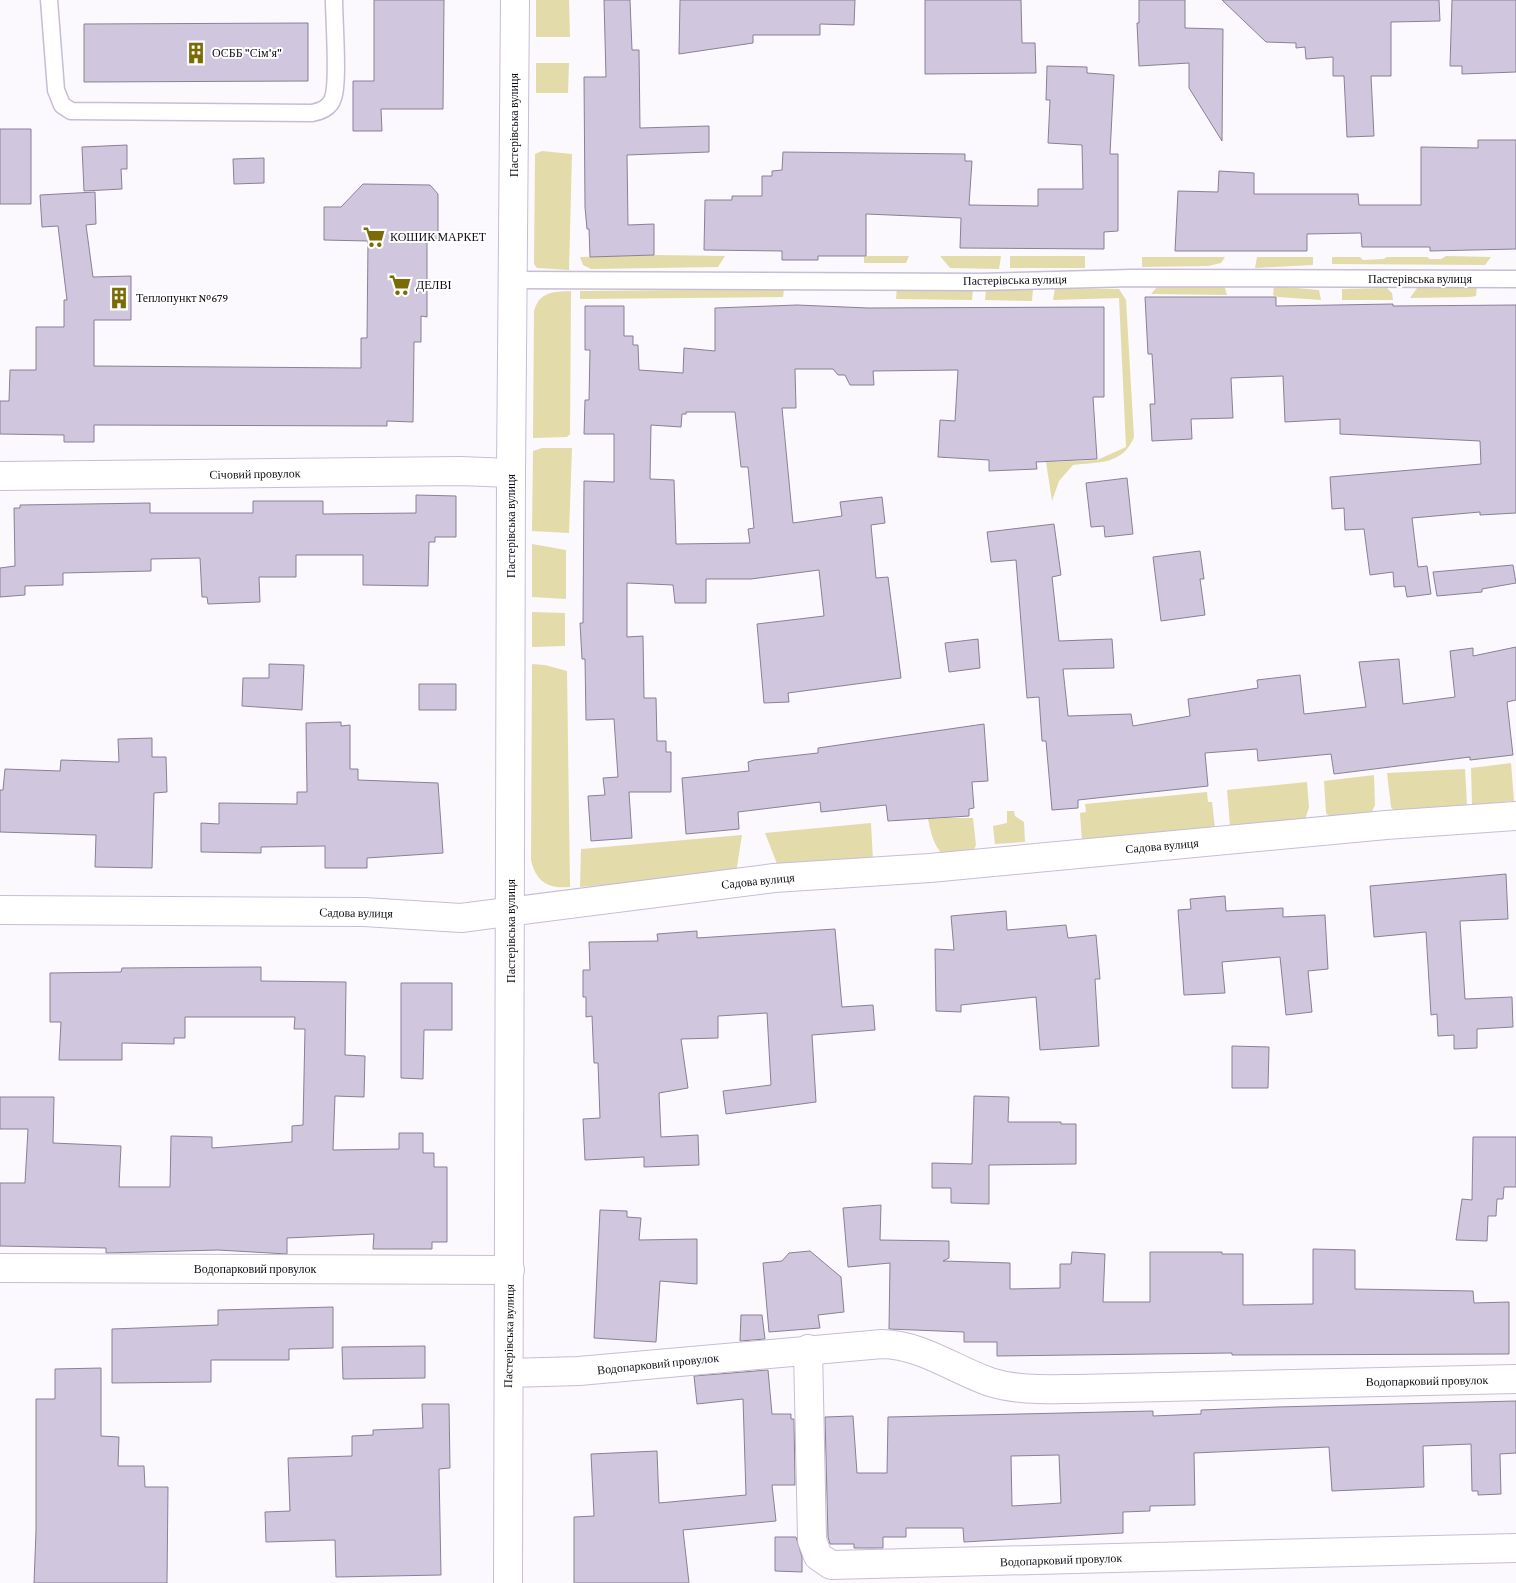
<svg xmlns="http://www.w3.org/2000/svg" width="1516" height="1583" font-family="'Crimson Pro',serif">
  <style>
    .green { fill: #e3dba9 }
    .building { fill: #d0c6de; stroke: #898096; fill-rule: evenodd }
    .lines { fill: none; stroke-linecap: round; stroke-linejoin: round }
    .lane-casing { stroke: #c7bdd5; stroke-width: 19 }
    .street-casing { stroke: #c7bdd5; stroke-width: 30 }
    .secondary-casing { stroke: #c7bdd5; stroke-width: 30 }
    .lane { stroke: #fff; stroke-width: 16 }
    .street { stroke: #fff; stroke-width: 28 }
    .secondary { stroke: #fff; stroke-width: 28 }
    .labels { text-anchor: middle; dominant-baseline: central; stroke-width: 4; stroke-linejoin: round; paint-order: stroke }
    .poi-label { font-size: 12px; fill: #110d15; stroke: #fff; text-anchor: start }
    .street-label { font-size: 12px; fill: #110d15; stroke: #fff }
  </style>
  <rect width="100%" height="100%" fill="#fbf9fe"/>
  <path class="green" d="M536,0H569L570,37H536Z
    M536,63H569L568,93H536Z
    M542,151L572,154L569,270L537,268L534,264L535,154Z
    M657,255L725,256L718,267L591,269L583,265L580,257Z
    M867,256H909L906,263H864V257Z
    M940,256H1001L999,269L950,268Z
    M1010,256H1085V268H1010Z
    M1446,256L1491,257L1485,265L1332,264V257H1360L1363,260L1383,259L1387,257H1427L1430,259H1441Z
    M1142,257H1225L1221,263L1208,266L1142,267Z
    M1257,257H1313V265L1255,268Z
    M1477,285L1476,296L1470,297L1410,298L1417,288Z
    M1158,286H1217L1225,288L1227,295L1151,294Z
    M1274,286L1319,290L1321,300L1278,297L1273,295Z
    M897,287L973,289L972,300L896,299Z
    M1055,288L1119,289L1126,300L1134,437C1123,465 1098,462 1073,465L1059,481L1052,501L1046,462L1097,460L1126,447L1119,298L1053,300Z
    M1387,288L1392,293L1393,300H1342V289Z
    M784,289L783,297L580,299V291Z
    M986,289H1033L1032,301L985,300Z
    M571,291L570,434L567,437L533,438L534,311C540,291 553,292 571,291Z
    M542,448H572L569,533L532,531L533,451Z
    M532,544L566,550V599L532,597Z
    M532,612L565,613V646L532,647Z
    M532,664L545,665L567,671L570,887C548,889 536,882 531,860Z
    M1511,763L1514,801L1472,805L1471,768Z
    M1465,769L1467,805L1395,812L1391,807L1387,773Z
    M1374,775L1375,805L1371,814L1331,818L1326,813L1324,781Z
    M1307,782L1309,807L1305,820L1230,826L1227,790Z
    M1207,792L1208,802H1212L1215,828L1082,841L1080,813L1086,812L1085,804Z
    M1007,811H1014L1015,816L1024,822L1025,842L995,844L993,826L1007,823Z
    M946,818H973L976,845L973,852L943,855C933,844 931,833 928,819Z
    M871,823L873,861L779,869L765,833Z
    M742,835L736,873L580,887L581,849Z"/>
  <path class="building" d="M374,0H444L443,109H381L382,131H353V81H374Z
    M604,0H630L632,50H639L640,128L709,126V152L627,155L628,225L654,224V255L590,257L589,229H587L585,207L584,77H606Z
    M680,0H855L854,25L820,24V35H753V43L679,54Z
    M925,0H1021L1022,43H1035L1036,73L925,74Z
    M1139,0H1185V28L1223,29L1222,141L1189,88V63L1139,66L1137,23H1139Z
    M1222,0H1439L1440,21L1391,22V76H1371L1374,136L1347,137L1344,76H1333V57L1306,59L1305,47L1296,48V43L1266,42Z
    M1452,0H1516V72L1462,74V66H1450Z
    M308,23V81L84,82V24Z
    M1047,66L1087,67V73L1114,75L1110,154H1118V231L1104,232V249L960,248L961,218L866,214V256H818V260H782V251L704,250L705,200H732V196H762V176H772V171L782,170L783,152L965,154V161H972L969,205L1038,206V189H1083L1082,145L1048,143L1050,100H1046Z
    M0,129H31V204H0Z
    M1478,140H1516V249L1430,251V247H1362L1361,233L1307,234V251H1175L1178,191L1218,192L1219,171L1254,173V194H1358L1359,205H1421V147L1478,148Z
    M127,145V169H121L122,189L84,191L82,147Z
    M264,158V183L234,184L233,159Z
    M363,184L430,185L438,194V239H427V317L421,316V342H414L413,422L387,421V426L94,425V442H64V435L0,434V401H9L10,370H36V327H64V300H67L58,226L42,227L40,195L95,192L96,224L86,225L93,277L131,276V320H94V366L361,368V338H367L368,241L324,240V207H341Z
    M1145,297H1276V306L1393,304V306L1516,305V513L1480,515V512L1412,518L1418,567L1427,566L1431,594L1407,597L1405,586L1394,587L1393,572L1370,575L1364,529L1345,530L1344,508L1332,509L1330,477L1481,464L1480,441L1340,434V419L1285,422L1283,376L1231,378L1233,418L1191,419L1192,439L1152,441L1150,404H1155L1152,354H1148Z
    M797,305L868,308L1104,307V397H1093L1097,459L1036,462L1037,469L989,471V460L938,457L940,420L955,421L958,370L873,371L874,385H850L845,375H838L833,369H795L796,408H782L793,523L842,516L840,502L882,497L885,523L871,525L876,578L888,577L901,678L788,693L789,702L764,703L757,624L824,616L819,570L751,579H706V603H675L673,585L627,583V637L643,636L644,698H656L657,741H666V752H671V792H629L632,838L591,841L588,796L605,795L603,778L618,777L614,719L586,720L585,659H582L580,623H583L584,481L614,482V434H584L585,400H589L590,350H585V306H624V336H633V345H638L639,370L683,373L684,348L715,351V308ZM686,412H735L741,467H748L754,528L748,529L750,543L676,544L674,480L650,479L651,425L681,427L682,414H686Z
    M1127,478L1133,534L1105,537L1104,526L1091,527L1086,483Z
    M416,495L456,496V537H435V542H429L428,586L363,585V555H296V577H259L260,602L208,604L207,597H202L200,558L151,559V571L63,573V585L25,586V595L0,597V568L15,566L14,508H20V505L150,503V513H253V501H323V514L416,513Z
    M1054,524L1061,575L1052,577L1059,641L1112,639L1114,668L1063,669L1068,716L1131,714L1133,726L1190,716L1188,699L1258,688L1257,680L1300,675L1304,714L1366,707L1359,662L1399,659L1403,704L1455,697L1450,651L1473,648V656L1516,647V700L1507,702L1513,755L1470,760V757L1334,774L1331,754L1258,761L1257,749L1205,753L1208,786L1078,800V808L1052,810L1046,741H1042L1039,697L1027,698L1016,560L991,562L987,532Z
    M1200,551L1204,579H1200L1205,615L1161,621L1153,557Z
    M1513,565L1516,583L1482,589V592L1437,596L1433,572Z
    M978,639L980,668L949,672L945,643Z
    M269,664L304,665L302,710L242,706L243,678H269Z
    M419,684H456V710H419Z
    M341,722V726L350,725V769H358V780L438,783L443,853L367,858V868H325V846L261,847V853L201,852V823L219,824V803L297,804V792H307L306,723Z
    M984,724L988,781L972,782L974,808L969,809V816L888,821L886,805L821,812L820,802L738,812L739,829L686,834L682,778L749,771L748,762L754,760L818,753V748Z
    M152,738V757H166L167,792L154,793L152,868L95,867L96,835L0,832V790H3L5,769L60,771L61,760L119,762L118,739Z
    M1506,874L1508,919L1460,921L1465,999L1512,997L1513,1027L1477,1029V1048L1454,1049V1035L1438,1036L1437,1014L1431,1015L1426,932L1374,937L1370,886Z
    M1225,896L1226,911L1283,908V917L1325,915L1328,969L1308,971L1312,1012L1286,1015L1280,957L1222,962L1225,993L1184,995L1178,910L1191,909L1190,899Z
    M1006,911L1007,930L1066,925L1068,938L1096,935L1100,979H1095L1099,1046L1040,1050L1036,997L961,1005V1012L936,1011L935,949L954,950L951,916Z
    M835,929L842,1007L873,1005L875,1030L812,1035L816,1102L726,1114L723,1091L771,1085L767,1013L718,1016V1038L681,1039L688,1088L659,1093L661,1137L698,1135L699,1165L644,1167V1157L585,1160L583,1119L600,1118L598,1063H594L592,1016L586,1017V997H583V970H590L589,942L658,941L657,934L697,931V938Z
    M261,967V981L346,982L345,1055L365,1056L364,1097L335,1096L333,1150L399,1149V1133H423V1153H434V1167H447V1242H432V1249H373L374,1234L287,1238V1254L218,1250L106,1253V1248L0,1246V1183H25L28,1129H0V1097H54L53,1143L121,1146L119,1187H170L171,1136L212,1137V1148L292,1142V1126L303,1125L305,1029H294L295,1017H185V1038H174V1044L122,1043V1060H59L61,1022H50V973L121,972L122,968Z
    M401,983H452V1030H424L423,1079L401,1078Z
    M1232,1046L1269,1047L1268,1088H1232Z
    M974,1096L1009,1097L1008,1122H1061V1124H1076V1164L989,1165V1204L951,1203V1188H932V1163L972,1164Z
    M1473,1137H1516V1187H1504L1503,1199H1497L1496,1216H1488L1487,1241L1456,1240L1462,1199L1472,1200Z
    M881,1205L880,1240L949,1241V1258L943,1261L1010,1263V1289L1060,1288V1264H1071L1072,1252L1105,1254L1103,1302H1150V1252H1222V1254H1243V1305L1313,1304V1249L1355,1250V1289L1473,1291L1474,1303L1509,1302V1354L1232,1355V1353L997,1356V1342H964V1332L889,1329L890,1263L848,1267L843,1208Z
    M600,1210L627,1211V1217L641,1218L639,1240L697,1239V1284L660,1281L656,1342L594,1338Z
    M810,1251L841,1277L844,1312L818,1315L820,1328L769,1332L763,1263L782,1261L789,1253Z
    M333,1307V1348L289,1349V1360H211V1382L112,1383V1329L218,1325V1310Z
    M741,1315H762L765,1339L740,1341Z
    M425,1346V1378L343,1379L342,1347Z
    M101,1368V1436L119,1437L118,1466H144L145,1487H168L167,1583H34L36,1531V1399H55V1369Z
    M768,1370L772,1414H791V1419H794L795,1485H772L776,1521L683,1530L689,1583H574V1517L594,1516L591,1454L657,1451L659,1503L746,1495L743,1399L697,1404L694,1376Z
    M1516,1401V1453L1500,1454L1501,1494L1478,1495V1491H1472L1471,1444L1423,1446L1424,1487L1332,1491L1329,1447L1194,1453L1195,1505L1150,1506V1511L1123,1512V1533L964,1542L963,1528H906V1537H883V1548H854V1544H830L828,1537L825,1417L853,1416L857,1473H887L888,1417L1153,1411V1416L1201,1414V1410L1277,1407ZM1059,1455L1061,1503L1012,1506L1011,1456Z
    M422,1404H449L450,1468L439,1469L441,1575L336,1577L335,1540L266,1542L265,1512L290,1511L288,1458L352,1456V1436L373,1435V1430L423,1428Z
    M775,1537H796L802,1557V1572L775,1571Z"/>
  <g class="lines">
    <g class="lane-casing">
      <path id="lane" d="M49,0L56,90L62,105L71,111L312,113C321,111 330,108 333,98C339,82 334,21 334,0
        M514,280L980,282L1132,278L1516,279"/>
    </g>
    <g class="street-casing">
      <path id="street" d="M0,476L461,471L511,473
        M0,910L364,912L461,918L774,878L930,868L1386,825L1516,816
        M0,1268L510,1270
        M808,1349L812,1540L818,1556L831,1565L1516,1548
        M509,1373L579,1371L882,1344C922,1345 953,1369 990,1382C1018,1391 1049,1389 1078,1389L1516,1379"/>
    </g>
    <g class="secondary-casing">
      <path id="secondary" d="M508,1583L511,473L515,0"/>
    </g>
    <use href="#lane" class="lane"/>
    <use href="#street" class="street"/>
    <use href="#secondary" class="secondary"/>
  </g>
  <defs>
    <g id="building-bare" transform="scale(1.725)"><path d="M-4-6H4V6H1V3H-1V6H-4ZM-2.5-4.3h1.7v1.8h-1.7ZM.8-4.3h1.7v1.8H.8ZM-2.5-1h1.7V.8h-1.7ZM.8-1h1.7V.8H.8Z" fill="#7a6b05" stroke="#fff" stroke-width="2.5" paint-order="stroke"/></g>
    <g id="supermarket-bare" transform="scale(1.725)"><path d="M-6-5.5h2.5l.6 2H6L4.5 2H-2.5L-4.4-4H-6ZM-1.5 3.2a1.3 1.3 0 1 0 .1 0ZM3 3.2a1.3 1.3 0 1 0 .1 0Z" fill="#7a6b05" stroke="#fff" stroke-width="2.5" paint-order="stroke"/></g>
  </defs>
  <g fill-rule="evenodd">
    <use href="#building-bare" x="196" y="53"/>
    <use href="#supermarket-bare" x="374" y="237"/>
    <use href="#supermarket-bare" x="400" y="285"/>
    <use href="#building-bare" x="119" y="298"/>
  </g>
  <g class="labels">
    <g class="poi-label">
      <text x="212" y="53">ОСББ "Сім'я"</text>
      <text x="390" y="237">КОШИК МАРКЕТ</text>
      <text x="416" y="285">ДЕЛВІ</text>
      <text x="136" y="298">Теплопункт №679</text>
    </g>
    <g class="street-label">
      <text transform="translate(514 125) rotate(-90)">Пастерівська вулиця</text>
      <text x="1420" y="279">Пастерівська вулиця</text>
      <text transform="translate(1015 280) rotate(-1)">Пастерівська вулиця</text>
      <text transform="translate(255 474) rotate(-1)">Січовий провулок</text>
      <text transform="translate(511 526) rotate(-90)">Пастерівська вулиця</text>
      <text transform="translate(1162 846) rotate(-5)">Садова вулиця</text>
      <text transform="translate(758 881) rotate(-6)">Садова вулиця</text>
      <text transform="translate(356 913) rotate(1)">Садова вулиця</text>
      <text transform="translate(511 931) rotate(-90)">Пастерівська вулиця</text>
      <text x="255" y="1269">Водопарковий провулок</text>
      <text transform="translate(509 1336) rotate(-89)">Пастерівська вулиця</text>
      <text transform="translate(658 1364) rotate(-6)">Водопарковий провулок</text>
      <text transform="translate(1427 1381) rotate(-1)">Водопарковий провулок</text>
      <text transform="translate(1061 1560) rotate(-2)">Водопарковий провулок</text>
    </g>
  </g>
</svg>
